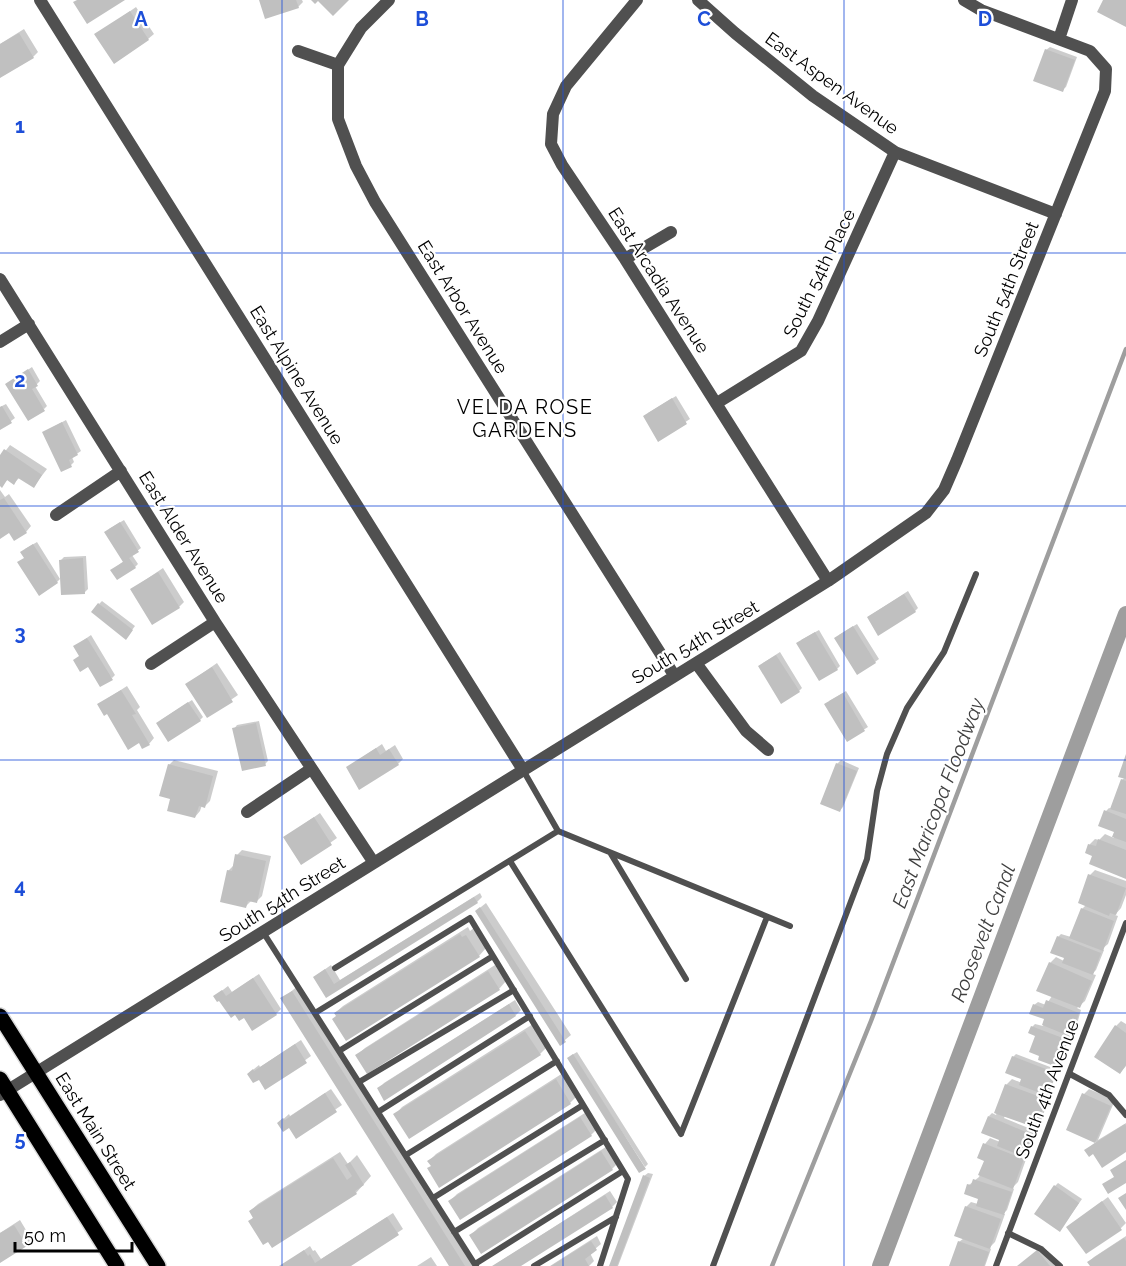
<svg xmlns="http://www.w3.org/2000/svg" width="1126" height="1266" font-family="Raleway,sans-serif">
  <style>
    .shadow { fill: #0003 }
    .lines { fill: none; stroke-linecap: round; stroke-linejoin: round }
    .stream { stroke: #9e9e9e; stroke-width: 4.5 }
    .canal { stroke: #9e9e9e; stroke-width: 16 }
    .building { fill: #c0c0c0 }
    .primary-casing { stroke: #dbdbdb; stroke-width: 18 }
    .lane { stroke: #505050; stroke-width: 6 }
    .street { stroke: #505050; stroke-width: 12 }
    .primary { stroke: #000; stroke-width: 15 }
    .grid { fill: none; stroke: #1d4ed8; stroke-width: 1.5; stroke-opacity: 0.55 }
    .labels { text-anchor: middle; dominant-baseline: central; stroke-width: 4.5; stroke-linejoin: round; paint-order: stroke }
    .street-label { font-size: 18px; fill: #000; stroke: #fff }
    .neighbourhood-label { font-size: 20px; letter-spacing: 1.5px; fill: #000; stroke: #fff }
    .water-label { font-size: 20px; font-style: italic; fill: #3f3f3f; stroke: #fff }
    .grid-label { font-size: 20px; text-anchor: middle; font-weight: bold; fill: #1d4ed8; stroke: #fff; stroke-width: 4.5; stroke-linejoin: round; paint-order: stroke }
  </style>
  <rect width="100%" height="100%" fill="#fff"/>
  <path class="shadow" d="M260,0H302L303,2L298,7Z
    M136,7L154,34L148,39L96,35Z
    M24,29L38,52L33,57L0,77V44Z
    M1050,47L1077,57L1066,87L1062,90L1046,50Z
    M32,367L40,381L35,386L47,406L44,409L7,384Z
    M676,396L690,419L658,440L648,413Z
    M6,404L15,418L0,429V407Z
    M66,420L81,451L72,457L74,462L71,465L44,432Z
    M10,445L47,469L34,486L20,477L14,483L8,479L2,486L0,485V458Z
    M0,490L5,497L9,494L31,526L26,532L9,531L0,537Z
    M124,520L141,548L132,555L138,564L135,567H116L124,561L109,529Z
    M37,542L60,579L57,582L25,557V549Z
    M86,556L88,589L84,593L61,560L64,557Z
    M163,568L184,602L179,607L132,589Z
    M908,591L918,608L915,611L868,617Z
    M102,601L135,626L129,634L99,604Z
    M857,624L879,659L875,662L839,635Z
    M819,630L840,666L837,669L801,640Z
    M91,635L115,675L112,678L81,655L75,646Z
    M780,652L802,688L799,691L763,663Z
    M217,663L238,695L207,716L187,684Z
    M127,686L140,707L137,710L154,738L149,744L139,741L99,704Z
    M846,691L868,727L847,740L829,701Z
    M192,700L203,717L200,720H161Z
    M259,721L268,761L265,764L234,729L237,725Z
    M382,744L386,751L395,745L403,759L398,764L348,767Z
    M1126,757V877L1087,852L1090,844L1095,839L1099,840L1105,834L1114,838L1116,831L1106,811L1109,808L1112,809L1122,780L1125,777Z
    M174,760L218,771L210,801L205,806L202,805L200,811L195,817L172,798L169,765Z
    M841,760L859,768L843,807L840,810L837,764Z
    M320,813L337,838L302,863L285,837Z
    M242,850L271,856L262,896L257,901L252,900L246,906L228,871L233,866L237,855Z
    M1095,870L1126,881V895L1121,908L1115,915L1118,916L1108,944L1102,949L1104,950L1096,970L1092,974L1096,975L1085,1001L1077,1008L1081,1010L1077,1024L1068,1035L1070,1036L1060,1062L1057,1066L1032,1027L1035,1024L1043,1026L1046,1019L1034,1005L1038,1002L1046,1005L1052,996L1050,963L1056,957L1064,961L1066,957L1058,937L1061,934L1071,937L1082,909L1086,905L1090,875Z
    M480,893L482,897L477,902L326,996L314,977L331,965L340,980Z
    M486,903L571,1035L560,1044L476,911Z
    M468,927L470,931L474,928L486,948L479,956L337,1016L335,1013L343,1006Z
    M495,965L506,981L499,989L357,1055L365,1048Z
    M259,974L281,1009L276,1014L244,1016L215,996L228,986L232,992Z
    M299,985L477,1266H450L282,999Z
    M515,1000L521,1010L516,1015L385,1098L379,1089L384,1083Z
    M1121,1021L1126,1024V1066L1120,1073L1116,1026Z
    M533,1024L547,1047L540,1054L395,1115L402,1107Z
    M301,1040L311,1056L266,1088L259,1077L248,1074L254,1069L259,1065L260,1067Z
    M577,1052L648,1164L645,1167L572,1055Z
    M1016,1054L1058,1070L1049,1093H1051L1041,1121L1035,1127L1005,1116L1004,1118L1036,1131L1018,1182L1012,1188L1014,1189L1007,1210L1003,1214H1005L995,1242L989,1248L991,1249L985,1266H951L959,1242L964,1238L966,1207L971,1202L978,1204L980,1198L969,1185L979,1177L986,1160L985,1144L990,1138L1000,1142L989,1116L992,1113L996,1115L1006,1085L1012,1079L1022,1083L1023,1079L1013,1057Z
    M563,1073L578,1095L570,1103L439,1185L429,1161L436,1154Z
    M331,1089L342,1105L296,1136L290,1126L279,1123L289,1114L290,1116Z
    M1089,1089L1115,1100L1098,1140L1126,1123V1151L1094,1152L1086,1150L1096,1142L1068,1129L1084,1094Z
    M588,1111L599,1127L591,1135L461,1218L450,1201L457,1194Z
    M609,1145L620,1161L612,1169L481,1252L471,1235L478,1228Z
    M340,1152L348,1164L357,1155L371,1176L356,1193L250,1221L254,1217L250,1211L258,1204Z
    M648,1173L653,1174L618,1266H610L644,1176Z
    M1058,1183L1082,1199L1063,1226L1055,1186Z
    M610,1191L617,1202L612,1207L518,1266H493Z
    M1108,1197L1126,1223L1121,1228L1068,1227Z
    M393,1213L403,1229L348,1266H282L310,1246L313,1251L315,1250L321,1259Z
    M20,1220L32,1240L0,1262V1233Z
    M597,1236L601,1244L590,1253L594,1261L589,1266H550Z
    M1126,1236V1265L1091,1266L1089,1262L1094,1257Z
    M1043,1246L1059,1266H1018L1020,1265Z
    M431,1257L437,1266H417Z"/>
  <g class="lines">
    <path class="stream" d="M772,1266L871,1021L1126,349"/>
    <path class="canal" d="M880,1266L1126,614"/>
  </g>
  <path class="building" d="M77,0H125L87,24L73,2Z
    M259,0H296L299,8L265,19Z
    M311,0H349L333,16L318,1L315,4Z
    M1103,0H1126V27L1097,12Z
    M130,11L149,40L114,64L94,34Z
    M19,33L34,58L0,78V44Z
    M1045,49L1075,60L1063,92L1033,81Z
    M28,369L38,386L32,389L45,411L28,421L5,384Z
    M672,398L687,424L658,442L643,416Z
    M2,406L12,423L0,430V407Z
    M62,422L78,455L69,460L72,467L61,472L42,432Z
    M4,449L42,475L34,488L18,478L14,485L7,480L2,488L0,486V455Z
    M4,498L27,533L14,541L9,533L0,539V500Z
    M120,522L139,552L129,558L136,568L117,580L110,570L123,562L104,532Z
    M33,544L58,583L39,596L17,562L24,558L20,552Z
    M83,558L85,594L61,595L59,560Z
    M158,572L180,608L152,625L130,589Z
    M904,594L916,612L878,636L867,617Z
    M98,603L133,630L126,640L91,612Z
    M853,626L876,663L857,675L834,638Z
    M815,632L838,670L819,681L796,643Z
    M87,638L113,680L100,687L88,667L80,672L73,660L79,656L73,646Z
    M776,655L800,692L781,704L758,666Z
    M212,667L233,702L207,718L185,684Z
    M121,690L136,714L132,715L150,745L142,749L139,743L128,750L107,714L104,716L97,704Z
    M843,693L865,731L847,742L824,704Z
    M188,702L201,721L168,742L156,723Z
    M256,723L266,766L242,771L232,728Z
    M376,748L380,755L389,749L399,765L359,790L346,767Z
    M1126,754V779L1118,777Z
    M836,763L857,771L840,812L820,804Z
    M168,764L213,776L205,808L199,806L195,818L167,811L170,799L159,796Z
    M1121,779L1126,781V814L1110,809Z
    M1104,810L1126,819V842L1112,837L1114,832L1098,826Z
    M314,817L332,845L301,865L283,837Z
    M1098,839L1126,850V879L1089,864L1092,856L1085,853L1088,844L1096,846Z
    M235,854L266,861L257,903L248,901L246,908L220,902L227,870L232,871Z
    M1088,874L1126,888L1116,915L1110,913L1109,916L1078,903Z
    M474,897L478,903L326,998L313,977L325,969L334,984Z
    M480,907L566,1042L560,1046L475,911Z
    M1081,908L1114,921L1103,951L1069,938Z
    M460,934L462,937L466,935L480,957L346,1041L332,1019L336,1016L334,1013Z
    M1057,936L1101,953L1093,975L1062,963L1064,958L1050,953Z
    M1049,962L1092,981L1080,1008L1036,991Z
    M488,971L500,990L367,1074L355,1055Z
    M253,978L277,1015L252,1031L244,1018L239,1021L235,1015L231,1018L219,1001L217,1002L213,996L222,990L226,996Z
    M292,991L465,1266H449L280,998Z
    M1046,1000L1079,1013L1074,1029L1072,1030L1069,1036L1042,1025L1044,1019L1029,1014L1033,1004L1043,1008Z
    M509,1004L516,1016L384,1101L377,1088Z
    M1115,1025L1126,1033V1065L1120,1074L1094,1057Z
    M1031,1026L1068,1040L1057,1067L1038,1060L1039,1056L1029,1052L1035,1036L1028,1033Z
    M525,1031L541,1055L409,1139L393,1114Z
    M295,1044L307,1063L265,1090L259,1080L253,1083L247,1074L253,1069L254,1071Z
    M573,1054L646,1169L639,1173L567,1058Z
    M1012,1056L1056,1073L1048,1096L1019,1085L1021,1079L1005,1073Z
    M556,1079L571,1104L439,1188L427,1168L431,1166L427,1161Z
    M1005,1084L1046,1099L1036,1128L994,1113Z
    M325,1093L337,1112L296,1139L289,1128L283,1132L277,1123L283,1118L285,1120Z
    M1082,1093L1111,1106L1095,1143L1125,1124L1126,1126V1152L1102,1168L1093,1154L1089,1157L1084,1150L1095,1143L1066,1130Z
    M988,1116L1033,1135L1024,1157L997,1146L999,1140L981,1133Z
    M580,1117L592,1136L460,1220L448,1201Z
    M983,1143L1024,1159L1013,1189L978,1175L984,1161L977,1158Z
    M601,1151L613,1170L481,1254L469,1235Z
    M333,1158L347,1180L352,1176L345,1165L350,1162L364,1185L355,1191L357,1194L272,1248L268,1242L263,1245L248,1221L253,1218L249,1211Z
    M1126,1160V1183L1108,1194L1102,1184L1114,1177L1110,1170Z
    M643,1175L650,1178L617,1266H609Z
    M973,1179L1012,1192L1004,1215L976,1206L978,1199L964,1194L967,1184L971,1185Z
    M1054,1185L1079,1203L1060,1232L1034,1214Z
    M1126,1193V1210L1118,1198Z
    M605,1195L613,1208L521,1266H492Z
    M1102,1201L1122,1230L1086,1254L1066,1227Z
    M965,1206L1001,1219L990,1249L954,1236Z
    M387,1217L399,1235L351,1266H279L304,1250L308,1256L310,1254L315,1263Z
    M14,1225L27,1246L0,1263V1233Z
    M1124,1238L1126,1241V1266H1090L1087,1262Z
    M591,1241L597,1250L585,1259L589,1266H551Z
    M958,1241L989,1252L984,1266H949Z
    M1037,1250L1050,1266H1017Z"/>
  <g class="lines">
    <g class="primary-casing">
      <path id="primary" d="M0,1016L158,1266
        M0,1079L117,1266"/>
    </g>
    <path class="lane" d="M523,770L558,831L790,926
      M611,854L686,979
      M510,861L681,1134
      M263,932L476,1266
      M335,968L558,831
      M315,1013L470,918L628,1179L600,1266
      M339,1051L493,956
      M1070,1074L1109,1095L1126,1115
      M359,1082L514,990
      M378,1112L530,1016
      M681,1134L767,917
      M406,1155L557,1061
      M433,1198L583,1105
      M454,1232L605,1140
      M1008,1233L1041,1249L1060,1266
      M475,1264L623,1171
      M534,1266L616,1217
      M713,1266L867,859L877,791L887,754L907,708L944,652L976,574
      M996,1266L1126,923"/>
    <path class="street" d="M40,0L523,770
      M389,0L361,28L338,65V119L356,166L375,202L674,675
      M637,0L566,86L553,114L551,144L562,165L625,259L828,581
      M698,0L735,33L813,96L895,152L1056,214
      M1059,39L1072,0
      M298,51L338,65
      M625,259L671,232
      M0,279L215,622L374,863
      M0,342L29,324
      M717,403L801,351L818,321L895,152
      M56,515L121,471
      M696,663L746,731L768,750
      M151,664L215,622
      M247,812L311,769
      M0,1095L828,581L926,513L944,490L957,460L1105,91L1106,69L1090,51L981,10L964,0"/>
    <use href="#primary" class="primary"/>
  </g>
  <path class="grid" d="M282,0V1266M563,0V1266M844,0V1266M0,253H1126M0,506H1126M0,760H1126M0,1013H1126"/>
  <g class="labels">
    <g class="street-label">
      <text transform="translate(832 83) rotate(36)">East Aspen Avenue</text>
      <text transform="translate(819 273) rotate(-64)">South 54th Place</text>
      <text transform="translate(659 280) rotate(57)">East Arcadia Avenue</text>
      <text transform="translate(1006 289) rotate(-68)">South 54th Street</text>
      <text transform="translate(463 307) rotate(58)">East Arbor Avenue</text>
      <text transform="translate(297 375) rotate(58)">East Alpine Avenue</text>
      <text transform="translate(184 537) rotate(58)">East Alder Avenue</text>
      <text transform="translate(695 642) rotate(-31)">South 54th Street</text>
      <text transform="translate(282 899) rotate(-32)">South 54th Street</text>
      <text transform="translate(1047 1089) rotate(-69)">South 4th Avenue</text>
      <text transform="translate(96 1131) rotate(58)">East Main Street</text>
    </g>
    <g class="neighbourhood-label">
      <text x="525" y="407">VELDA ROSE<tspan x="525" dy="23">GARDENS</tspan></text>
    </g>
    <g class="water-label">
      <text transform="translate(938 803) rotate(-69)">East Maricopa Floodway</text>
      <text transform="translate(983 933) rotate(-69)">Roosevelt Canal</text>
    </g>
  </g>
  <g class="grid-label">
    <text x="141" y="26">A</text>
    <text x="422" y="26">B</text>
    <text x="704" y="26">C</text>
    <text x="985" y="26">D</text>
    <text x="20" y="133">1</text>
    <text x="20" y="387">2</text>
    <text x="20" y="640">3</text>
    <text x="20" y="893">4</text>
    <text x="20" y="1146">5</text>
  </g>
  <path d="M15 1242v9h117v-9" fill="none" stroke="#000000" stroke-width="3"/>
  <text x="24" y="1242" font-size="18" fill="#000000" stroke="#ffffff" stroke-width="4.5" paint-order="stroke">50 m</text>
</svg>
